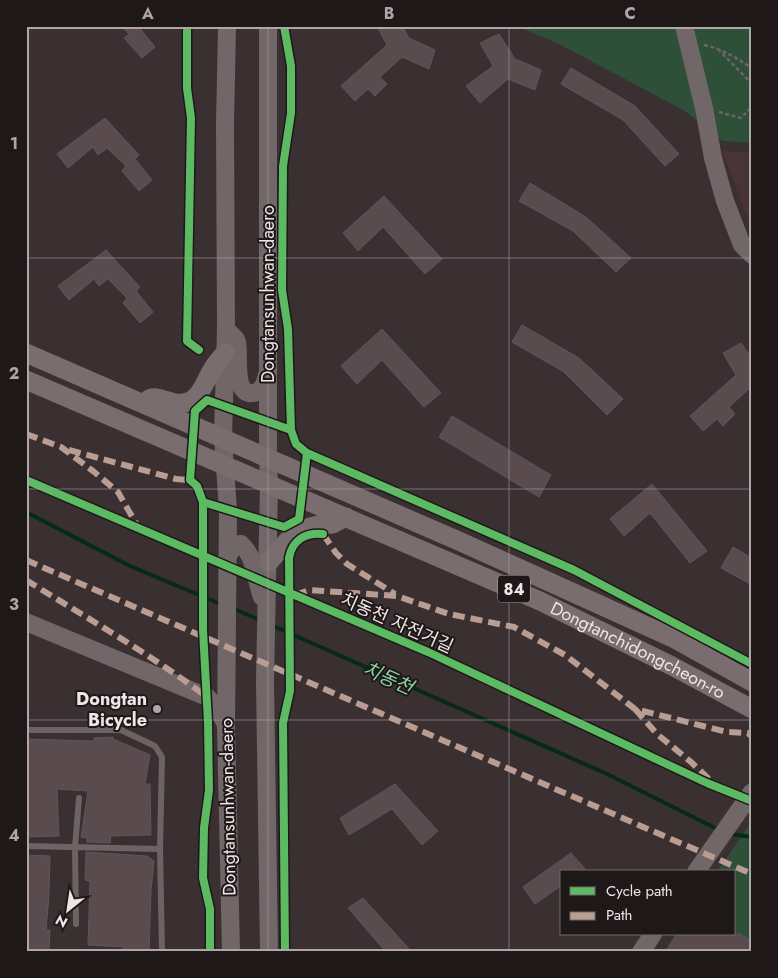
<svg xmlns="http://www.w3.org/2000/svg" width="778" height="978" font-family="Jost,'Noto Sans KR',sans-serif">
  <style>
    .built { fill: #483336 }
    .green { fill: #2e4f38 }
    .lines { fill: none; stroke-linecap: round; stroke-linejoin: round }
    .stream { stroke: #052b15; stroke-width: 4 }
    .building { fill: #5a4b4f; stroke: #5e5658 }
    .path { stroke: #6c6466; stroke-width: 2.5; stroke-dasharray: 4 2.5; stroke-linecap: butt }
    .lane { stroke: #6d6365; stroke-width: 6 }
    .secondary { stroke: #716668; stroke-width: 18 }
    .primary { stroke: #7a6d6f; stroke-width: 19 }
    .quiet { stroke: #b99d93; stroke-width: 6; stroke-dasharray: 12 6; stroke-linecap: butt }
    .cycleway-casing { stroke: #1f1819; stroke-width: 11 }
    .cycleway { stroke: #5cba63; stroke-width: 8 }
    .grid { fill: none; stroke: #b0a5a7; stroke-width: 1; stroke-opacity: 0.55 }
    .poi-dot { fill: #b0a5a7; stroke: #1f1819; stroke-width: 2 }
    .labels { text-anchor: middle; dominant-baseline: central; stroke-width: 4; stroke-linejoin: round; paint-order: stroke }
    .shield { fill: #1f1819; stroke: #b1a7a8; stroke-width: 1 }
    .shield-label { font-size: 16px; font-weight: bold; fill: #efe4e6 }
    .street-label { font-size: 18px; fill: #efe4e6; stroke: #1f1819 }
    .poi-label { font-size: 18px; font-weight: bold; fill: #efe4e6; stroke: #1f1819; text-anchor: end }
    .water-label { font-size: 19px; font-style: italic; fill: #87d7a0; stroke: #1f1819 }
    .neatline { fill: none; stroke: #b0a5a7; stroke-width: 2 }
    .grid-label { font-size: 16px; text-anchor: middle; font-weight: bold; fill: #b0a5a7 }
  </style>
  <rect width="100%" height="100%" fill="#3a3032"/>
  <path class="built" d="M722,151L752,153V229Z"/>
  <path class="green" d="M517,26H752V143L722,141L685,111L559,44Z
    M752,821V952H664L675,934H734V872H717Z"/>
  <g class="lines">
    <path class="stream" d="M26,512L130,566L223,605
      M232,608L262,621
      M271,625L605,773L719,830
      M730,834L752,837"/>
  </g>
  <path class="building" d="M121,26H138L155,47L142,58L124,38L129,34Z
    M377,26H402L409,38L435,50L429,69L402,57L380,77L387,84L375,96L368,89L355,101L341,86L387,45Z
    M499,34L515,59L541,70L535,90L508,79L480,103L466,86L493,66L480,43Z
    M571,68L635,106L679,154L665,166L623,120L561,84Z
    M105,118L139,155L135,159L152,180L139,191L122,171L126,166L107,148L98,155L93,147L68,168L57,154Z
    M530,183L586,217L631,258L616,272L573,231L519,201Z
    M384,196L442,259L425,274L383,227L358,251L343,233Z
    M106,250L140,287L136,291L153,312L140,323L123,303L127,298L108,279L99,286L94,279L69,300L58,286Z
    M522,325L579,358L623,399L607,415L564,372L512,342Z
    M382,329L441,393L424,407L382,360L357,384L341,366Z
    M741,343L752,359V386L729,407L735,414L723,426L717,419L703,431L690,416L736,375L723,353Z
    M452,416L551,475L539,497L439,437Z
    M652,484L707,551L690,563L650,513L624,536L610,519Z
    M733,547L752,558V585L721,568Z
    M113,737V739L150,755L145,784H150L151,835L111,836L110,843L87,842V838L81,837L88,791L57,789L59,836L26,837V739L94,741V738Z
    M395,784L438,831L422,845L392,809L349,835L340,818Z
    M86,852L147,856L154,861L151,890L149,952H123V947L88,945L90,881L85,880Z
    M571,853L588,872H562V885L535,904L523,887Z
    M26,855L50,856L49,894L46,930H50L49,952H26Z
    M363,898L412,952H386L348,908Z
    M677,934H740L752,942V952H666Z"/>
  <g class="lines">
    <path class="path" d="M704,45C723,49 736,58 752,68
      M718,49L752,84
      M719,112L741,118L752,107"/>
    <path class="lane" d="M26,730H121L155,746L162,757L160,849L162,952
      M26,846L160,849
      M76,924L75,847L79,798"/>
    <path class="secondary" d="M227,26L225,124L226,328L223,438L228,510L226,727L231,952
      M268,26V458L269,484L265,681L269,952
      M684,26L704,108L713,158L725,201L742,245L752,255
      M230,333C232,336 236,338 237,342C240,354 232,397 254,393C263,391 265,383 267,375
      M227,558C231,551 233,545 241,544C256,558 255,579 262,597
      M26,622L207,697L221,714L226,725
      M696,872L752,792
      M641,952L653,934"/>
    <g class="primary">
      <path d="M26,353L461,542L673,638L752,682"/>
      <path id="s1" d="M26,380L540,601L672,666L752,709"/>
      <path d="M149,399C157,395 167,402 175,403C198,406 202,387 211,372C214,365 220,359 225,353"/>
      <path d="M269,562L296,531L318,525L333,524L346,517"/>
    </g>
    <path class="quiet" d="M26,434L61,447L93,471L118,492L138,527
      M69,450L176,479L190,480
      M323,534L336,553L347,564L395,594
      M26,560L752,874
      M26,580C87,618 150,654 207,697
      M295,595L310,590L397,596L449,614L514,627L565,655L635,709L727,732L748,733L752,737
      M635,709L657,734L691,762L709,779"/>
    <g class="cycleway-casing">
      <path id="cycleway" d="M187,26V88L191,118L187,341L199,350
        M284,26L291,66V113L283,166L282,290L288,329L291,430L296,444L307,453L574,570L752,664
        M26,480L428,652L707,783L752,801
        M203,502L284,527L299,519L307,453
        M210,952V909L203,878L204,828L209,790L208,722L203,630V502L197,486L190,480L195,411L207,400L291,430
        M285,952L283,723L290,691L289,558C292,540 306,532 323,534"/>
    </g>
    <use href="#cycleway" class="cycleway"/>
  </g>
  <path class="grid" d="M268,26V952M509,26V952M26,258H752M26,489H752M26,720H752"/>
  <circle class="poi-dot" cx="157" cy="709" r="5"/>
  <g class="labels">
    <rect class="shield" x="498" y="575.5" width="32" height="27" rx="4"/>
    <g class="shield-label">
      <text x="514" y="589">84</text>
    </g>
    <g class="street-label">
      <text transform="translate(268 294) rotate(-90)">Dongtansunhwan-daero</text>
      <text transform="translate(397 623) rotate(24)">치동천 자전거길</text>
      <text stroke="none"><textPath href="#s1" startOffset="669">Dongtanchidongcheon-ro</textPath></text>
      <text transform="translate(228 807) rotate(-91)">Dongtansunhwan-daero</text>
    </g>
    <g class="poi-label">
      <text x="147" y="699">Dongtan<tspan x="147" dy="21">Bicycle</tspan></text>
    </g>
    <g class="water-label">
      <text transform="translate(388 678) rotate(24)">치동천</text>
    </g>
  </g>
  <rect width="778" height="978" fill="none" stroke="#1f1819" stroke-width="55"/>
  <rect x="560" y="870" width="175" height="65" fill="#1f1819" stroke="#726a6b"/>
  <rect x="570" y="887" width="25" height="8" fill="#5cba63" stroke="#726a6b"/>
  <text x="606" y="896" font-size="15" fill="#efe4e6">Cycle path</text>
  <rect x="570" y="912" width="25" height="8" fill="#b99d93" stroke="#726a6b"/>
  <text x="606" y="920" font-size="15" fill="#efe4e6">Path</text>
  <g transform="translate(68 910) rotate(210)" stroke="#1f1819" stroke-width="4" paint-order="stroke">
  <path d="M0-4L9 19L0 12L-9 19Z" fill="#efe4e6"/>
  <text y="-8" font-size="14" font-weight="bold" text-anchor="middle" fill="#efe4e6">N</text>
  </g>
  <rect x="28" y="28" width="722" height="922" class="neatline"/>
  <g class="grid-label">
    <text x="148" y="19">A</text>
    <text x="389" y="19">B</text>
    <text x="630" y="19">C</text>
    <text x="14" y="149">1</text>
    <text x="14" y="379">2</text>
    <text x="14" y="610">3</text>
    <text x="14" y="841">4</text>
  </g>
</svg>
